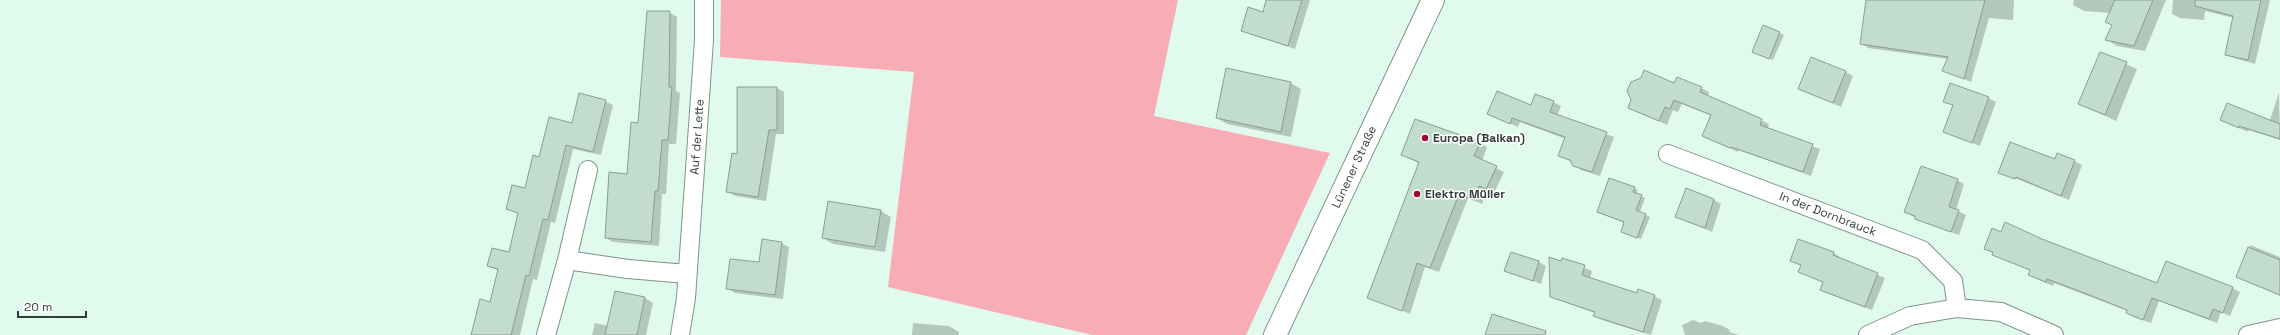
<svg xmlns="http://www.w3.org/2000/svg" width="2280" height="335" font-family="'Space Grotesk',sans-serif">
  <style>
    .green { fill: #f8acb5 }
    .shadow { fill: #0003 }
    .building { fill: #c2dcce; stroke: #869f92 }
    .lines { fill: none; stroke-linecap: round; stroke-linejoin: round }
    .street-casing { stroke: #7c9588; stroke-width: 20 }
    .secondary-casing { stroke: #7c9588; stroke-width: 24 }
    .street { stroke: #fff; stroke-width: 18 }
    .secondary { stroke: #fff; stroke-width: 22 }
    .poi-dot { fill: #a1023c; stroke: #fff; stroke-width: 1.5 }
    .labels { text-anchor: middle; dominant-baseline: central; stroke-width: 3; stroke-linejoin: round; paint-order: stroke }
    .street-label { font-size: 12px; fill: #323d37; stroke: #fff }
    .poi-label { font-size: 12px; font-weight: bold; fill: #323d37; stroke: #fff; text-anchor: start }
  </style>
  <rect width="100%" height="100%" fill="#e0fbed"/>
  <path class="green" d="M721,0H1178L1154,116L1330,153L1246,335H1092L888,287L914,72L720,57Z"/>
  <path class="shadow" d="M1267,0H1310L1295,49L1242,31L1263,13Z
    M1881,0H2014L2013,20L1989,18L1971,82L1944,71L1948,59L1868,48L1861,43Z
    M2074,0H2166L2145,51L2117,46L2107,40L2113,25L2110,13L2084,11L2073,5Z
    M2173,0H2270L2255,64L2234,58L2226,54L2234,18L2205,11L2204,20L2180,18L2172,14Z
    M669,12L677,17L676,91L680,93L676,144H669L666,194H662L659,246L613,242L606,238L628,175L639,124Z
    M1763,26L1784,35L1773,60L1757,53Z
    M2101,53L2137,69L2116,121L2080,104Z
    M1227,69L1291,83L1301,89L1291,137L1227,124L1217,118Z
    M1846,72L1853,76L1841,107L1799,88Z
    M1675,84L1701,88L1709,92L1708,96L1769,124L1767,129L1820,149L1811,176L1739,150L1738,152L1711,140L1703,136L1712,116L1682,104L1678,112L1673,110L1667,125L1629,108Z
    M777,88L784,92V134H776L766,201L735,196L727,191L738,155Z
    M2279,92L2280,140L2249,130L2248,132L2221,120H2270Z
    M1988,98L1996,102L1980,146L1945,132L1954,106L1945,101Z
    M605,101L613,105L601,155L573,149L555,223L551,222L537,280L533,279L520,335H472L491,303L499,271L489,266L509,253L519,214L507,209L526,189L540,158L572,124Z
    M1553,102L1561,106L1557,116L1614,137L1600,176L1581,170L1572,162L1559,156L1566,139L1520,122L1518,127L1488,114Z
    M1479,143L1487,147L1482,161L1504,172L1494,193L1487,190L1482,204L1468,198L1439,272L1425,267L1410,314L1369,297L1419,163L1402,155Z
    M2056,160L2074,161L2082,165L2069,200L2000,172Z
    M1957,180L1964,184L1956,210L1966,215L1959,235L1923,222L1905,212Z
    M1634,188L1638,190L1636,194L1645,198L1640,212L1650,217L1641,239L1626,233L1625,223L1598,212Z
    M1714,200L1721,204L1712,232L1676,216Z
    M829,202L881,211L891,217L885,252L833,244L823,238Z
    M2002,233L2042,240L2158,285L2232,288L2240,292L2230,316L2221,312L2217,323L2159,301L2151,323L2134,317L2128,311L2054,283L2053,286L2037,279L2030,275L2031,271L1994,254L1985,248Z
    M1799,241L1834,253L1841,258V259L1885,278L1872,310L1829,294L1821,290L1824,283L1800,272L1802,266L1791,260Z
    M781,243L789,247L783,299L735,293L727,288L760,263Z
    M2250,245L2280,257V296L2238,277Z
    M1563,259L1592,271L1590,279L1638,294L1654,296L1662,300L1651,335L1602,320L1595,316V313L1551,297Z
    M1539,262L1546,266L1541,284L1505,271Z
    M615,292L645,298L653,303L646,335H592L595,323L608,326Z
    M1693,320L1701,323L1705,321L1723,326L1730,330L1729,332L1739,335H1685L1682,325Z
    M913,323L949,326L959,332V335H912Z"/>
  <path class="building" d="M1266,0H1302L1288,46L1241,31L1248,7L1263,12Z
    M1866,0H1985L1964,79L1942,71L1948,57L1860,44Z
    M2115,0H2153L2134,46L2105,40L2112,25L2105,22Z
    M2195,0H2261L2248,60L2225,55L2233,16L2195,6Z
    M647,11H670L669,87H672L668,140H662L658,191H655L651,242L605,238L609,172L627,174L631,122L638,123Z
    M1763,25L1780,32L1769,59L1752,52Z
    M2100,52L2127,62L2105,115L2078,104Z
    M1811,57L1846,71L1833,103L1798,89Z
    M1226,68L1291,82L1281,132L1216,118Z
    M1644,70L1674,83L1677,77L1702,87L1700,92L1762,119L1760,125L1813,144L1803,172L1731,147L1730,148L1702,136L1711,115L1674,100L1670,109L1665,107L1659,121L1628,108L1631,100L1627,91L1631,82L1641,78Z
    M1950,83L1989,97L1972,143L1943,132L1953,105L1943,102Z
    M737,87H777V130H769L758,197L726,192L732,153L737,154Z
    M1497,91L1531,105L1535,94L1554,101L1550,112L1607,132L1592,172L1573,166L1570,160L1558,156L1565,137L1512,118L1510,124L1487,114Z
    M579,93L606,100L593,152L566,145L548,220L543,219L529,276L526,275L511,335H471L480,299L490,302L498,269L487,266L492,248L509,252L518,213L506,209L512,185L525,188L533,155L539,157L549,117L572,123Z
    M2227,103L2280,124V139L2239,126V128L2220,120Z
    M1415,119L1480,142L1474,156L1497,166L1486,189L1479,186L1474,200L1459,194L1430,268L1417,263L1402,311L1367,298L1419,162L1401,155Z
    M2010,142L2055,159L2057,153L2075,160L2061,196L2016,177L2015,179L1998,173Z
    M1921,166L1958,179L1949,207L1959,210L1951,232L1915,219V216L1904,212Z
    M1609,178L1635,187L1633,192L1642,195L1636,210L1646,214L1637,238L1621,232L1624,222L1597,212Z
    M1686,188L1714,199L1705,228L1675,217Z
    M828,201L881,210L875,247L822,238Z
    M2005,222L2042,239L2157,283L2166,261L2233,287L2223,313L2213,309L2209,319L2152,298L2143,320L2126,313L2127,310L2087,294L2047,279L2046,282L2028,275L2030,270L1992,255L1993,252L1984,249L1992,228L2001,232Z
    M762,239L782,242L775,295L726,289L730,259L759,262Z
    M1798,239L1834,252L1833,255L1878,273L1865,307L1820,290L1823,282L1798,272L1801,265L1790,261Z
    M2248,247L2280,260V295L2236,277Z
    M1511,252L1539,261L1533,281L1504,271Z
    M1549,257L1561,261L1562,258L1585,265L1582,275L1637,293L1638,289L1655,295L1643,332L1593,316L1595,312L1550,297Z
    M615,291L645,297L637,335H605Z
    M1492,314L1546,331L1545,335H1485Z"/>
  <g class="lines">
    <g class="street-casing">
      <path id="street" d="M1668,154L1922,250L1953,281L1957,308
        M567,260L628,269L687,274
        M546,335L567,260L588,170
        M680,335L686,298L704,40V0
        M1868,335L1910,316L1957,308L2001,312L2054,335
        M2248,335L2280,328"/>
    </g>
    <g class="secondary-casing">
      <path id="secondary" d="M1275,335L1433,0"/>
    </g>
    <use href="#street" class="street"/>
    <use href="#secondary" class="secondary"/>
  </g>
  <g class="poi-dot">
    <circle cx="1425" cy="138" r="4"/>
    <circle cx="1417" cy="194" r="4"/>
  </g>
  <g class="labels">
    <g class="street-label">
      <text transform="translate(697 137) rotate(-86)">Auf der Lette</text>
      <text transform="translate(1354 167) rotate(-65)">Lünener Straße</text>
      <text transform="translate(1828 214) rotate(21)">In der Dornbrauck</text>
    </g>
    <g class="poi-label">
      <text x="1433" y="138">Europa (Balkan)</text>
      <text x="1425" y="194">Elektro Müller</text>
    </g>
  </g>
  <path d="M18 311v6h68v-6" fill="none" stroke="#323d37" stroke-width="2"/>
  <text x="24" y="311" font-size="12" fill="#323d37" stroke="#ffffff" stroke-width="3" paint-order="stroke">20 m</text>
</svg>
